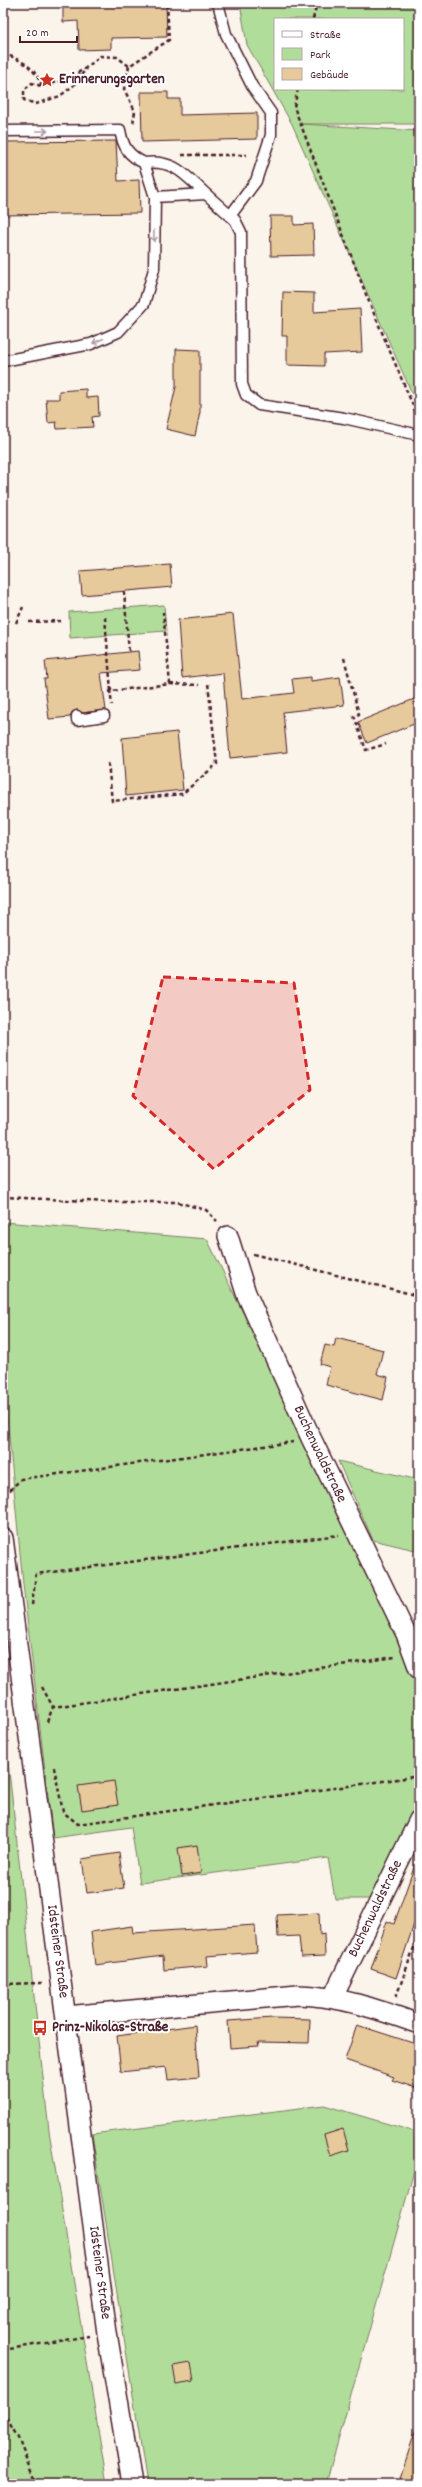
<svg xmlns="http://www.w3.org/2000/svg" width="422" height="2487" font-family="Dekko,sans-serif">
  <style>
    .green { fill: #b1dd9b; stroke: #7e7e63; fill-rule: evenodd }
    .building { fill: #e6ca9b; stroke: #4a1f2b }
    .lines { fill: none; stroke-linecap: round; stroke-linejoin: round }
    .lane-casing { stroke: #4a1f2b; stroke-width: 13 }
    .street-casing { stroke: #4a1f2b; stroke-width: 22 }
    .path { stroke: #4a1f2b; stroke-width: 2.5; stroke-dasharray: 4 3; stroke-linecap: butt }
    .lane { stroke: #fff; stroke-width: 10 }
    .street { stroke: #fff; stroke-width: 19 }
    .oneway { stroke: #ae9aa0 }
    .marked { fill: #d62828; fill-opacity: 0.2; stroke: #d62828; stroke-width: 3; stroke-dasharray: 8 5; stroke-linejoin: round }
    .labels { text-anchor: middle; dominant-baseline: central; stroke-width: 4; stroke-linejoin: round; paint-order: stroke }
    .poi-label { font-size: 15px; font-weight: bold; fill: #4a1f2b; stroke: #fff; text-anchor: start }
    .street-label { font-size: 15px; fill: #4a1f2b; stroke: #fff }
  </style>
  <rect width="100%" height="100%" fill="#faf4eb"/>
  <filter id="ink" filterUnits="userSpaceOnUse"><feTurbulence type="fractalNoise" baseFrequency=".025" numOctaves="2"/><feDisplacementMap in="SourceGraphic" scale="8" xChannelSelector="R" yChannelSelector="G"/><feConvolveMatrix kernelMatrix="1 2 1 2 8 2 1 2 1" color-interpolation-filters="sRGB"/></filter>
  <g filter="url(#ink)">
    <path class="green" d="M240,3H419V124H302L419,131V409L292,124L247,45ZM275,19H403V89H275Z
      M164,605L166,631L70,638L69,612Z
      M3,1222L207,1239L403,1640L419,1688V1805L372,1899H335L328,1858L140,1883L131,1827L53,1838L23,1584L3,1373Z
      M338,1461L419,1480V1551L373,1540Z
      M3,1717L49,2131L107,2484H3Z
      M324,2105L419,2133V2153L326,2484H147L92,2134Z"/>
    <path class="building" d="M63,3H166L167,37L111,38V49L79,50L78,21L63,22Z
      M141,92H168V99H180V115L257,113V139L142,142Z
      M116,141L118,181L139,180L140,213L3,215V142Z
      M270,216H294V225L313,224L314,255L271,256Z
      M283,292L314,293V312L360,309L362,352L324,354V366L287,365V336H282Z
      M176,349L200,350V412L195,436L166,429L176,387Z
      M86,389V398L98,397L99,416L92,417L93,427L57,429L56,422L48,423L46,399H59V391Z
      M170,564L172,587L82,595L80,571Z
      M233,614L242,699L294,693L292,679L311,677V681L340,677L344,705L283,712L287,752L230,758L223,673L182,678L178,620Z
      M138,651L140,670L101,673L106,710L82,713L77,710L72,712L70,717L49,719L44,679H47L45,661Z
      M419,697V722L367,743L358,722Z
      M177,732L183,790L126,796L122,738Z
      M336,1338L383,1350L377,1374L388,1377L383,1400L326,1385L330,1367L320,1364L325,1345L334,1347Z
      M114,1781L118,1805L82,1810L78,1786Z
      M197,1845L201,1873L182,1876L178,1848Z
      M119,1853L124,1888L87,1893L82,1859Z
      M417,1859L419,1860V1909L396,1978L371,1969L387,1921L394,1924Z
      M319,1913L320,1935L324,1934L325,1956L301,1957L299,1936L278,1937L277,1915Z
      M255,1925L257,1952L207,1956L208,1966L164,1970L163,1956L95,1965L91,1932L132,1926L133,1933Z
      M273,2018L310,2019L309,2043L258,2042L259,2046L230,2048L228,2021Z
      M195,2025L199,2077L168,2080L166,2067L121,2072L117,2036Z
      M357,2025L419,2045V2089L392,2080L394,2077L345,2060Z
      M343,2129L349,2150L330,2156L324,2135Z
      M191,2363L194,2381L176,2384L173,2366Z
      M416,2429L419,2430V2484L400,2478Z"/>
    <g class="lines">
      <g class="lane-casing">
        <path id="lane" d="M218,3L226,34L252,86L271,113V135L256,181L230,216
          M3,131L120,130C123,147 128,155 144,163L155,197L154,269L144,304L118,332L91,344L3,361
          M144,163C174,159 185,175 206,194
          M155,197L206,194L235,220L241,232L242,384L246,395L259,405L344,418L419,435
          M77,716V720L104,716"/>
      </g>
      <g class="street-casing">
        <g id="street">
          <path id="s1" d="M228,1236L246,1293L311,1438L406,1634L419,1669"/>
          <path id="s2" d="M3,1538L107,2333L132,2484"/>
          <path id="s3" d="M333,1997L419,1820"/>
          <path d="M66,2016L298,1995C341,1996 379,2010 419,2024"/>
        </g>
      </g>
      <path class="path" d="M313,19L317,3
        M3,53C22,61 34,66 42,86C64,82 83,72 100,56L117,57L129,66L169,40L167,3
        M129,66L124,89L135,111L133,124
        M41,86L32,83L24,90V100L36,104L60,96L73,86L86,69
        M298,89L294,107L367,297L419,420
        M182,155H247
        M124,591L129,652
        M105,617L111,691L170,684L163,612
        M29,622L61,621
        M16,623L23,607
        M344,658L359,714L354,716L366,750L386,744
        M170,684L199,685
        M110,690L112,705
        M108,763L112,801L182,794L217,764L208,683
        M3,1197L107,1202H177L206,1210L217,1221
        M253,1254L419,1296
        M3,1491L10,1490L21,1479L293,1442
        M32,1605L36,1574L339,1535
        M42,1687L53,1707L395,1657
        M47,1722L53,1707
        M54,1767L63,1812L78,1824L419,1776
        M3,1984L42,1983
        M396,1997L419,1934
        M3,2350L89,2336
        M3,2412L18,2438L36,2484"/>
      <use href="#lane" class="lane"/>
      <use href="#street" class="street"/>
    </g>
    <defs><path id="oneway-shaft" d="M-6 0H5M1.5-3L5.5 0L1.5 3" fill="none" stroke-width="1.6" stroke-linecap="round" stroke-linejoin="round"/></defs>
    <g class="oneway">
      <use href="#oneway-shaft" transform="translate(42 131)"/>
      <use href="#oneway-shaft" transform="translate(154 236) rotate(88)"/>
      <use href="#oneway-shaft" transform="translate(98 341) rotate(156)"/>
    </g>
  </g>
  <path class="marked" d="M163,977L294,983L310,1090L214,1169L133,1096Z"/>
  <defs>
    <g id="sight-bare" transform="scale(1.2)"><path d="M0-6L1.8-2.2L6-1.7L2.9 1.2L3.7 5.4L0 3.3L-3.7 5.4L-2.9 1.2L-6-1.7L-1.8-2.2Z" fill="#c8321e" stroke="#fff" stroke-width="2.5" paint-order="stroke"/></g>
    <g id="bus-bare" transform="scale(1.2)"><path d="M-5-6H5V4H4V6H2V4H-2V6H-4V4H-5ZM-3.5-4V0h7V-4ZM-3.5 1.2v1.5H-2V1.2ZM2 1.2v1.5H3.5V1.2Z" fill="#c8321e" stroke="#fff" stroke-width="2.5" paint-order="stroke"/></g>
  </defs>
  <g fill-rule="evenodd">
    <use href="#sight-bare" x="47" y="80"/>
    <use href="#bus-bare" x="40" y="2028"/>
  </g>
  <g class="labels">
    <g class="poi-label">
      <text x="59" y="80">Erinnerungsgarten</text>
      <text x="52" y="2028">Prinz-Nikolas-Straße</text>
    </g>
    <g class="street-label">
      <text stroke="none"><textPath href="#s1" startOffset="237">Buchenwaldstraße</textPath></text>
      <text stroke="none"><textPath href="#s3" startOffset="98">Buchenwaldstraße</textPath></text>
      <text stroke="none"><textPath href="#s2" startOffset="417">Idsteiner Straße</textPath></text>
      <text stroke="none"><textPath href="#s2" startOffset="741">Idsteiner Straße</textPath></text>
    </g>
  </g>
  <rect width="422" height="2487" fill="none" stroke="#fff" stroke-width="16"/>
  <rect x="8" y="8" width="406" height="2471" fill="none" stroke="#4a1f2b" stroke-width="1.5" filter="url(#ink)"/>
  <rect x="274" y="18" width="130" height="72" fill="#ffffff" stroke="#b7a5aa"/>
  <rect x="282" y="31" width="20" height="6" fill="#ffffff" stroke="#b7a5aa"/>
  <text x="310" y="38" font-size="12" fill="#4a1f2b">Straße</text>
  <rect x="282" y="48" width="20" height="12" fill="#b1dd9b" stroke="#b7a5aa"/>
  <text x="310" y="58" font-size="12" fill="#4a1f2b">Park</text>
  <rect x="282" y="68" width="20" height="12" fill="#e6ca9b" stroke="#b7a5aa"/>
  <text x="310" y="78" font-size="12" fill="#4a1f2b">Gebäude</text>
  <path d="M20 36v6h57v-6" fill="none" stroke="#4a1f2b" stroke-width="2"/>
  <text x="26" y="36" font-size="12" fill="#4a1f2b" stroke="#ffffff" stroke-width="3" paint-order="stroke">20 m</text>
</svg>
